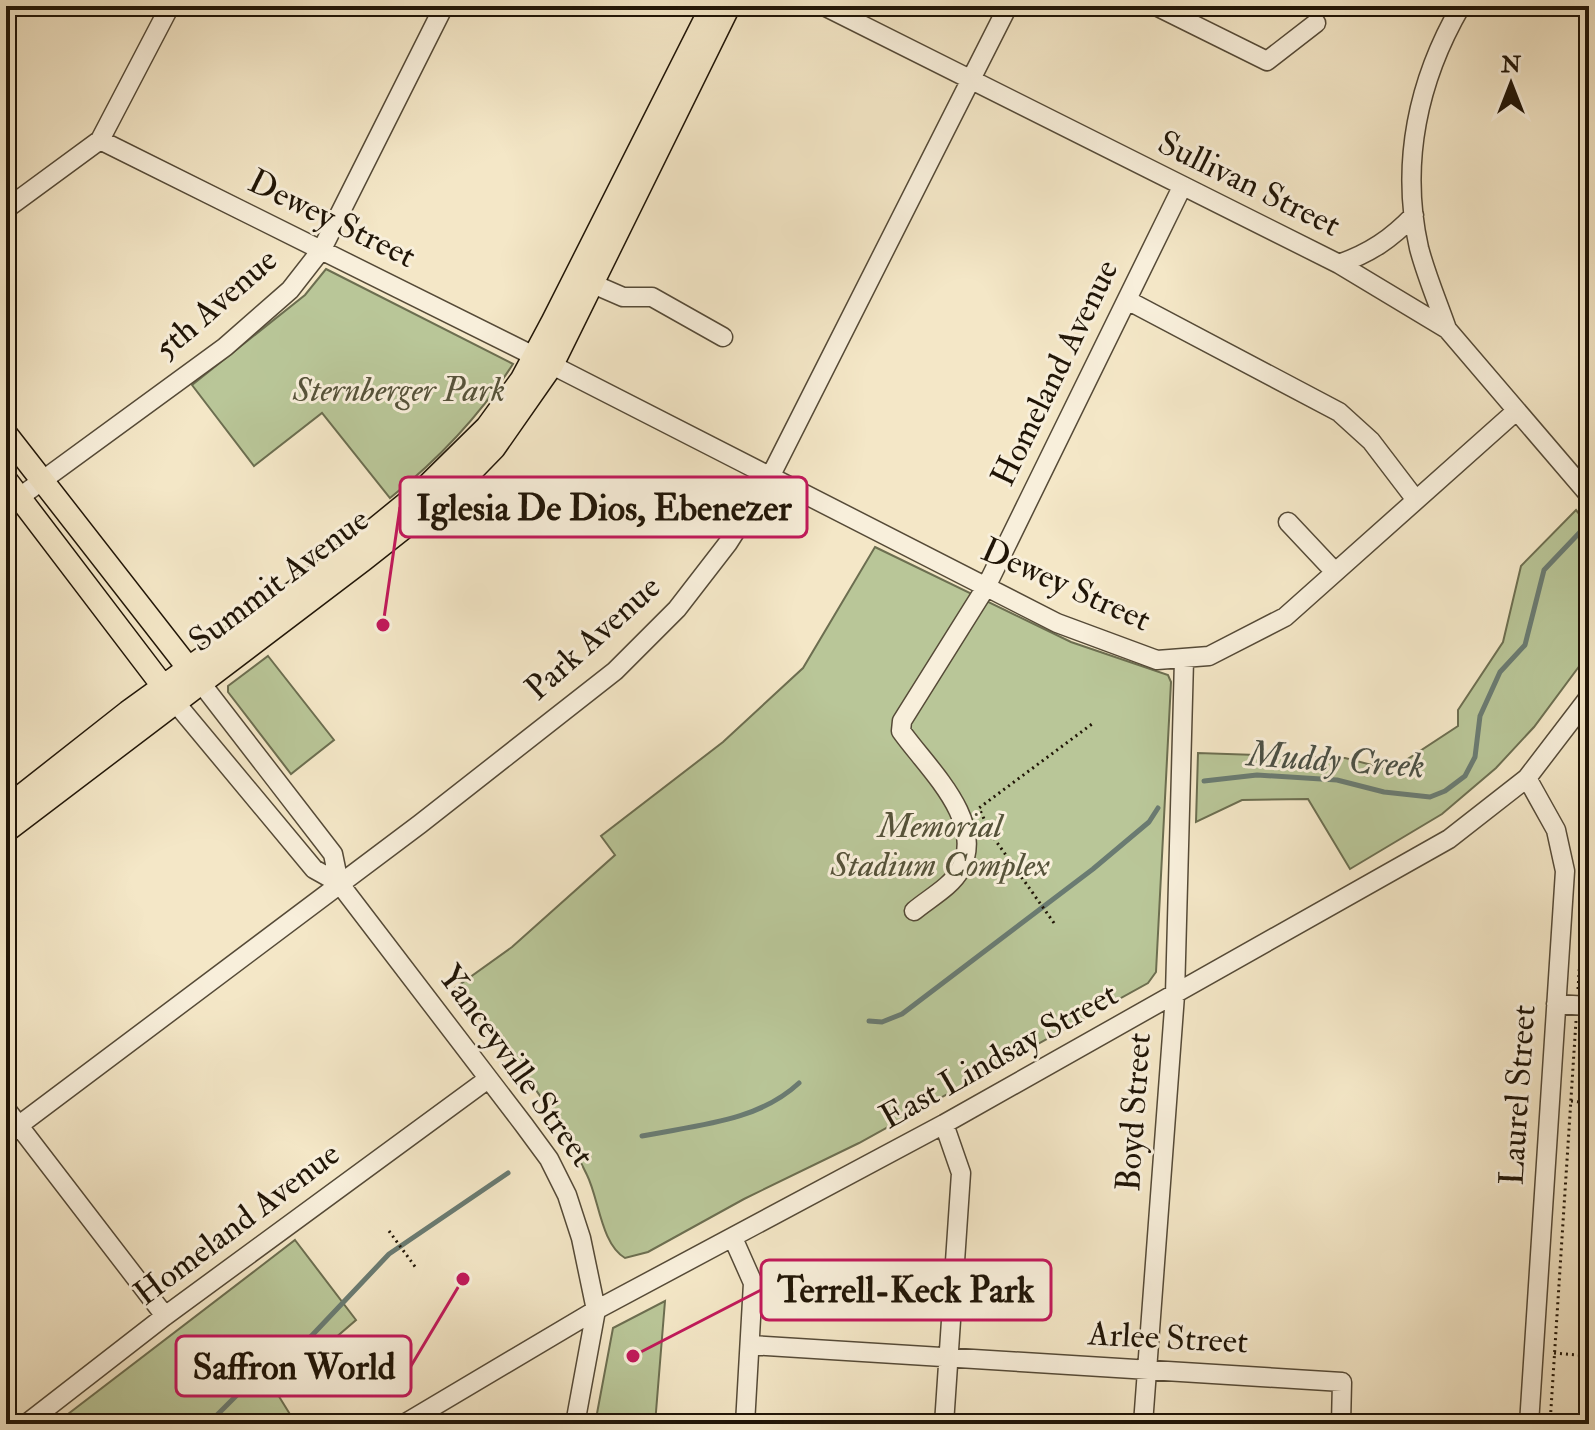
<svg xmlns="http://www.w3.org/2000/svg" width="1595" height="1430" font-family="'IM FELL Double Pica',serif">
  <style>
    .green { fill: #b9c698; stroke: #6c6e50; stroke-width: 2 }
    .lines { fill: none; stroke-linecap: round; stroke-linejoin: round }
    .stream { stroke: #6a7b72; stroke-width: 5 }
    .minor-casing { stroke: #554a37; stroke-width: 21 }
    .major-casing { stroke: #201507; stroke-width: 25 }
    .path { stroke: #201507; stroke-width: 3; stroke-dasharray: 2 4; stroke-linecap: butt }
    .minor { stroke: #f8efdb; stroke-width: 18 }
    .major { stroke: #f4e7c7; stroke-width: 22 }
    .labels { text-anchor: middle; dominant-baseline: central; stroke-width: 6; stroke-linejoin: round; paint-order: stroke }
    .street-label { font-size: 34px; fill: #201507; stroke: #f8efdb }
    .park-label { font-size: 34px; font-style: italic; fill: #56533a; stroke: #f8efdb }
    .water-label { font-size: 36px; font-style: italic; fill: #4b5045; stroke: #f8efdb }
    .leader { fill: none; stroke: #c2185b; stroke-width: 3 }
    .callout-dot { fill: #c2185b; stroke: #f8efdb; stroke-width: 3 }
    .callout { fill: #f8efdb; stroke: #c2185b; stroke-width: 3 }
    .callout-label { font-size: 36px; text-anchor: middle; font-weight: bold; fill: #201507 }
  </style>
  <rect width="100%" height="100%" fill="#f4e7c7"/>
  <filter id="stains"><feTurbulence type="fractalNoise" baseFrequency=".0025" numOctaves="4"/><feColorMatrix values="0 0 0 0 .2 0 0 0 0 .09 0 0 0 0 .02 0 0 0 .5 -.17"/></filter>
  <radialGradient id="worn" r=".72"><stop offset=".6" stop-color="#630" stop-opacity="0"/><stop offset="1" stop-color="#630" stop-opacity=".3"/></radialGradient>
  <path class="green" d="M326,269L513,364C479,417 439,459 390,498L322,413L254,466L192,385L305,295Z
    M1576,510L1589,526V653L1534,727L1496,768L1442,814L1350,869L1308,799L1242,800L1196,822L1198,753L1345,758L1391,770L1458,726V710L1503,642L1521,566Z
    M875,547L1071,642L1168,675L1171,682L1156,972L1148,983L859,1143L744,1199L648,1252L625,1258C601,1244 599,1199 587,1175C558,1113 500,1040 455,988L512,947L615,855L601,836L723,742L803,668Z
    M268,656L334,740L291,774L228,692V686Z
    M295,1240L356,1320L275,1390L296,1424H55Z
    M665,1301L655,1424H595L613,1328Z"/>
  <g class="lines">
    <path class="stream" d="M1204,781L1257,775L1337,780L1384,792L1430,797L1445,791L1465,776L1475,757L1480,716L1500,672L1525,645L1544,570L1583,529
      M869,1021L882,1022L902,1014L1093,869L1149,822L1158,808
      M642,1136C697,1125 757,1122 799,1083
      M208,1424L239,1393L300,1348L389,1254L508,1173"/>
    <g class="minor-casing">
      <path id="minor" d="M824,6L1339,264L1447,329L1589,495
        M1156,6L1267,61L1316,23
        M100,140L534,356
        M6,209L100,140L170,6
        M1339,264C1370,253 1391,239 1414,215
        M593,284L623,297H652L723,337
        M1127,300L1339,412L1371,441L1416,500
        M1447,329C1438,303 1426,275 1419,248C1400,163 1418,80 1461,6
        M552,365L1057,623L1157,660L1209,656L1285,617L1515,412
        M6,507L225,347L290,290L322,249L444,6
        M1288,522L1335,572
        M201,683L333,854L339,883
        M175,702L314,869L339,883L524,1125L549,1159L567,1195L581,1238L596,1310L575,1424
        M1527,778L1556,830L1565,871L1529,1424
        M914,911C928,899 952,886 960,870C987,821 927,768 901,731L902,721L986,587L1182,187
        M1556,1004L1589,1006
        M6,1109L165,1316
        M944,1124L961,1173L944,1424
        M6,1135L420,824L615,671L677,609L728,543L770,477L1008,6
        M733,1238L753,1283L745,1424
        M750,1345L1342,1382L1341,1424
        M26,1424L165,1316L488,1079
        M404,1424L596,1310L944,1124L1449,839L1527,778L1589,697
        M1143,1424L1175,995L1184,660"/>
    </g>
    <g class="major-casing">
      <path id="major" d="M6,434L197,679
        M6,480L172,698
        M6,808L128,712L326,569L424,489L487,427L522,379L553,321L712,6
        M6,831L363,560L458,485L494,448L552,365L729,6"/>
    </g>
    <path class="path" d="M1054,923L991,834L979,808L1092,724
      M1578,989L1589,820
      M1571,1101L1589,1103
      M389,1231L416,1268
      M1554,1353L1589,1356
      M1550,1424L1576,1021"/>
    <use href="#minor" class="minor"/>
    <use href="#major" class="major"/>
  </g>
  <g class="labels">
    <g class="street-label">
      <text transform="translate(1249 184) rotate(26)">Sullivan Street</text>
      <text transform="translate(332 219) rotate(26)">Dewey Street</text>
      <text transform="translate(216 304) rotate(-41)">5th Avenue</text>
      <text transform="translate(1055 373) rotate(-64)">Homeland Avenue</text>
      <text transform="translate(279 580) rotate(-37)">Summit Avenue</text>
      <text transform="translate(1066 585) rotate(24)">Dewey Street</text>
      <text transform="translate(593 638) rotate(-42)">Park Avenue</text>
      <text transform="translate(999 1056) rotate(-29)">East Lindsay Street</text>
      <text transform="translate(516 1066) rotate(54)">Yanceyville Street</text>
      <text transform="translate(1518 1095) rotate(-86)">Laurel Street</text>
      <text transform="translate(1134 1112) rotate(-86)">Boyd Street</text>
      <text transform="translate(237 1224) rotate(-37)">Homeland Avenue</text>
      <text transform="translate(1168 1338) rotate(3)">Arlee Street</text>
    </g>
    <g class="park-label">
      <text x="399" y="390">Sternberger Park</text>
      <text x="940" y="826">Memorial<tspan x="940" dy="39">Stadium Complex</tspan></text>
    </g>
    <g class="water-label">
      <text transform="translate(1336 760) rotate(4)">Muddy Creek</text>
    </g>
  </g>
  <path class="leader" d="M383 625L400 507M633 1356L761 1290M463 1279L411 1366"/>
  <g class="callout-dot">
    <circle cx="383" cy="625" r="8"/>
    <circle cx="633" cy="1356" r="8"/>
    <circle cx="463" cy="1279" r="8"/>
  </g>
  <g class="callout">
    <rect x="400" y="477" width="407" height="60" rx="8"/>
    <rect x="761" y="1260" width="290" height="60" rx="8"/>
    <rect x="176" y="1336" width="235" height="60" rx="8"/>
  </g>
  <g class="callout-label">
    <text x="604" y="520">Iglesia De Dios, Ebenezer</text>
    <text x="906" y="1302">Terrell-Keck Park</text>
    <text x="294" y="1379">Saffron World</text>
  </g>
  <rect width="1595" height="1430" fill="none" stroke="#f4e7c7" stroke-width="32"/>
  <rect x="8" y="8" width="1579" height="1414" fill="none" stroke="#201507" stroke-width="4"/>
  <rect x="16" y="16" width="1563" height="1398" fill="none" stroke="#201507" stroke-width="2"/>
  <g transform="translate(1511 84)" stroke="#f8efdb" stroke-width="6" paint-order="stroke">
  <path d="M0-6L14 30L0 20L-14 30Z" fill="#201507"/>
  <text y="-12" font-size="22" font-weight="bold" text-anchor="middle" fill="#201507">N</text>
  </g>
  <rect width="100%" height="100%" filter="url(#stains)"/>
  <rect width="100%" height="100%" fill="url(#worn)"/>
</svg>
